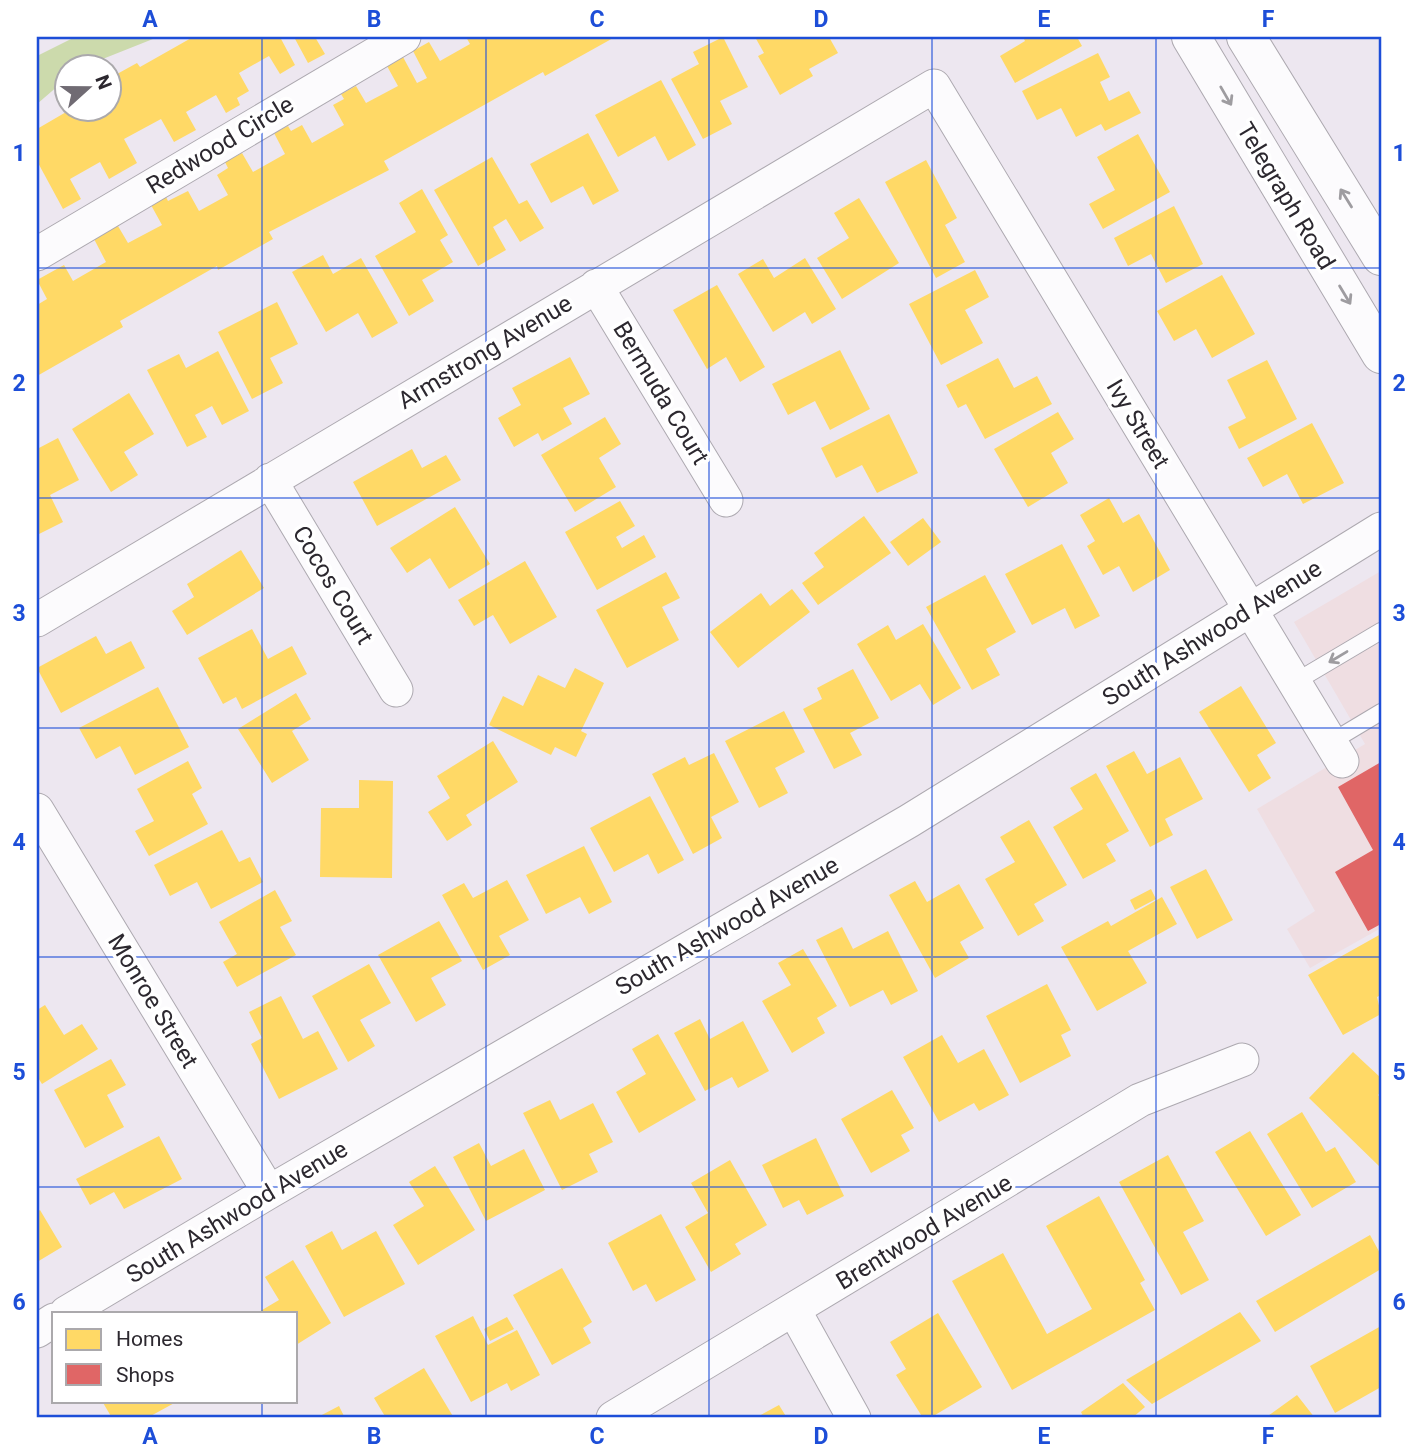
<svg xmlns="http://www.w3.org/2000/svg" width="1418" height="1455" font-family="Roboto,sans-serif">
  <style>
    .commercial { fill: #efdee2 }
    .green { fill: #ccdaac }
    .homes { fill: #ffd966 }
    .shops { fill: #e06666 }
    .lines { fill: none; stroke-linecap: round; stroke-linejoin: round }
    .lane-casing { stroke: #ada9b0; stroke-width: 18 }
    .street-casing { stroke: #ada9b0; stroke-width: 35 }
    .secondary-casing { stroke: #ada9b0; stroke-width: 40 }
    .lane { stroke: #fcfbfd; stroke-width: 16 }
    .street { stroke: #fcfbfd; stroke-width: 33 }
    .secondary { stroke: #fcfbfd; stroke-width: 38 }
    .oneway { stroke: #9e9ca0 }
    .grid { fill: none; stroke: #1d4ed8; stroke-width: 2; stroke-opacity: 0.55 }
    .labels { text-anchor: middle; dominant-baseline: central; stroke-width: 7; stroke-linejoin: round; paint-order: stroke }
    .street-label { font-size: 24px; fill: #2c282f; stroke: #fff }
    .neatline { fill: none; stroke: #1d4ed8; stroke-width: 2.5 }
    .grid-label { font-size: 23px; text-anchor: middle; font-weight: bold; fill: #1d4ed8 }
  </style>
  <rect width="100%" height="100%" fill="#ede7f0"/>
  <path class="commercial" d="M1381,571V928L1310,968L1287,929L1315,911L1257,809L1365,744L1294,622Z"/>
  <path class="green" d="M75,37H158L85,66H66V79L37,104V56Z"/>
  <path class="homes" d="M193,37H280L295,65L280,74L269,56L239,73L249,91L237,98L240,105L226,113L216,95L186,112L196,130L174,142L161,119L124,139L137,163L109,179L100,162L70,179L81,199L63,209L37,161V129L73,108H108V79L137,63L140,67Z
    M294,37H315L325,54L308,63Z
    M466,37H615L545,76L543,72L384,161L389,170L269,232L273,239L218,270L217,266L120,321L123,327L37,376V305L47,299L37,280L64,265L73,281L106,262L94,239L118,226L128,243L162,225L151,205L166,197L168,201L188,191L199,211L228,195L217,175L228,168L225,162L242,153L253,172L285,154L274,133L288,126L291,131L302,125L312,143L344,125L333,105L344,99L341,94L356,86L366,103L398,86L387,66L403,57L417,83L427,78L413,51L429,42L440,61L470,44Z
    M723,37L748,87L720,101L732,124L703,139L671,79L699,64L693,52Z
    M755,37H829L838,53L809,69L813,76L780,95L758,56L764,53Z
    M1023,37H1077L1082,46L1015,83L1000,56L1025,41Z
    M1098,53L1110,77L1100,82L1109,101L1129,91L1141,113L1105,131L1101,124L1076,137L1061,108L1037,120L1022,91Z
    M661,80L696,145L668,161L655,136L618,157L595,115Z
    M588,133L619,191L593,205L583,186L551,203L530,164Z
    M1138,134L1170,192L1103,229L1089,204L1115,190L1097,157Z
    M492,157L519,204L527,200L544,228L520,242L506,219L493,227L506,250L478,266L434,190Z
    M926,160L957,218L945,225L965,262L936,278L885,182Z
    M422,189L448,235L440,240L453,262L422,280L434,301L409,316L375,256L416,232L399,203Z
    M859,198L899,263L842,299L817,258L849,238L834,213Z
    M1174,206L1203,264L1166,283L1151,254L1128,266L1114,238Z
    M323,255L333,274L361,258L398,323L372,338L358,313L326,332L292,272Z
    M805,258L836,309L812,324L805,312L773,332L738,274L763,259L774,278Z
    M975,270L989,297L965,310L983,343L941,365L909,304Z
    M1222,275L1255,334L1212,358L1196,329L1174,341L1157,311Z
    M717,285L765,367L740,382L726,357L707,369L673,310Z
    M277,302L298,344L270,358L283,383L252,399L218,332Z
    M840,350L870,409L830,430L815,401L788,415L772,384Z
    M218,351L249,411L222,425L212,406L195,415L207,437L187,447L147,370L179,354L186,368Z
    M570,357L590,394L563,408L572,424L542,441L538,433L514,447L498,418L521,405L512,388Z
    M998,358L1014,388L1037,376L1052,404L985,439L966,404L958,408L946,385Z
    M1267,360L1297,419L1239,449L1228,427L1246,418L1227,380Z
    M129,393L154,434L124,452L138,475L111,492L72,429Z
    M1058,412L1074,439L1051,453L1068,483L1028,507L994,449Z
    M889,414L918,473L877,493L862,465L836,478L821,448Z
    M605,417L621,444L599,458L616,487L575,512L541,455Z
    M1312,423L1344,483L1303,504L1287,474L1263,487L1247,458Z
    M58,438L79,480L50,495L63,522L37,535V449Z
    M412,449L422,468L446,455L461,480L377,526L353,482Z
    M1109,498L1123,523L1139,514L1170,570L1133,592L1119,566L1103,575L1087,546L1095,541L1080,515Z
    M620,501L635,526L616,537L622,548L644,535L656,557L597,590L565,532Z
    M455,507L490,564L449,589L430,558L407,573L390,548Z
    M864,516L891,553L818,605L802,583L824,567L814,553Z
    M923,518L941,542L908,566L890,542Z
    M1062,544L1100,616L1075,629L1065,608L1032,625L1005,574Z
    M241,550L264,588L187,635L172,611L194,597L187,584Z
    M525,561L557,617L510,644L493,615L474,626L458,600Z
    M666,572L680,598L662,607L679,640L627,668L596,610Z
    M985,575L1016,632L986,649L1000,675L972,690L926,607Z
    M792,589L810,612L738,668L710,632L761,593L770,606Z
    M923,624L961,688L933,705L920,684L891,701L857,644L888,625L896,640Z
    M252,629L268,659L292,646L307,674L242,709L236,697L223,704L198,658Z
    M96,636L106,654L131,641L145,668L61,713L37,668Z
    M575,668L604,683L581,731L587,734L576,757L555,747L551,755L489,725L503,696L523,706L538,675L565,688Z
    M853,669L879,718L850,733L862,755L834,769L803,709L822,699L817,688Z
    M1241,686L1276,743L1257,755L1271,778L1249,792L1199,712Z
    M158,687L189,747L135,775L120,746L96,759L79,728Z
    M296,693L311,719L292,731L309,760L272,783L238,729Z
    M784,711L805,752L775,768L788,793L759,808L725,741Z
    M493,741L518,782L466,815L472,825L447,841L428,812L450,798L437,776Z
    M1134,751L1147,774L1180,757L1203,799L1165,819L1173,835L1150,847L1106,766Z
    M714,753L739,802L711,817L722,838L693,854L652,774L685,757L689,765Z
    M188,761L202,788L192,794L208,824L149,856L135,831L154,821L137,789Z
    M1096,773L1129,831L1106,844L1116,861L1083,879L1053,827L1083,809L1070,788Z
    M359,780L393,781L392,878L320,877L321,808H359Z
    M650,796L684,860L658,874L648,854L614,872L590,828Z
    M1029,820L1067,885L1034,904L1044,921L1018,936L985,879L1015,862L1000,837Z
    M222,830L239,862L250,857L263,882L211,909L197,882L170,896L154,865Z
    M584,846L612,902L589,914L580,897L546,914L526,875Z
    M1206,869L1233,920L1197,939L1170,887Z
    M507,880L529,920L499,936L510,955L483,970L442,895L464,883L473,898Z
    M915,881L927,902L959,884L984,928L960,942L969,958L935,978L889,895Z
    M1151,889L1156,899L1135,910L1130,900Z
    M275,890L292,921L280,927L296,955L237,987L223,962L237,954L219,922Z
    M1162,897L1177,924L1128,951L1147,983L1097,1011L1061,947L1108,921L1111,926Z
    M439,921L462,961L431,978L446,1005L416,1022L378,955Z
    M842,927L853,949L888,931L918,991L891,1005L883,990L850,1007L816,940Z
    M1381,934V995L1377,997L1381,1014L1343,1035L1308,975Z
    M803,949L837,1006L817,1018L825,1033L792,1053L762,1001L791,985L778,963Z
    M369,964L391,1003L360,1020L375,1046L348,1062L312,996Z
    M1047,984L1071,1030L1061,1035L1071,1056L1020,1083L986,1016Z
    M281,996L303,1039L318,1031L338,1069L279,1099L251,1044L262,1038L249,1012Z
    M45,1005L64,1035L82,1024L98,1049L42,1084L37,1076V1010Z
    M700,1019L710,1039L743,1021L769,1071L738,1088L732,1077L705,1091L674,1033Z
    M658,1034L696,1100L639,1133L616,1092L646,1074L632,1049Z
    M942,1035L958,1063L984,1049L1009,1095L979,1111L974,1103L939,1122L903,1057Z
    M1353,1052L1381,1078V1092L1378,1095L1381,1098V1168L1309,1098Z
    M111,1059L126,1085L107,1095L124,1127L85,1148L54,1090Z
    M892,1090L914,1128L901,1135L910,1151L871,1173L841,1119Z
    M550,1100L560,1120L593,1103L613,1142L589,1154L598,1172L562,1190L523,1113Z
    M1302,1112L1326,1152L1335,1147L1356,1182L1312,1208L1267,1134Z
    M1250,1131L1301,1215L1266,1236L1215,1152Z
    M159,1136L182,1179L124,1209L114,1192L90,1205L76,1179Z
    M816,1138L844,1196L807,1215L799,1200L783,1208L762,1165Z
    M479,1143L491,1166L524,1149L545,1190L486,1221L453,1157Z
    M1168,1155L1204,1221L1183,1232L1209,1280L1181,1295L1119,1182Z
    M730,1160L767,1225L735,1244L741,1254L711,1272L685,1227L708,1213L691,1183Z
    M435,1166L475,1230L418,1265L393,1225L424,1206L409,1182Z
    M1099,1196L1145,1280L1140,1283L1155,1310L1012,1390L952,1281L1003,1253L1047,1334L1092,1309L1046,1226Z
    M40,1210L62,1247L37,1262V1212Z
    M661,1214L696,1280L656,1302L646,1284L633,1291L608,1243Z
    M332,1231L342,1250L376,1231L405,1284L344,1317L305,1246Z
    M1370,1235L1381,1255V1269L1275,1332L1256,1301Z
    M293,1260L331,1323L296,1345V1313H257L279,1300L265,1277Z
    M562,1268L592,1322L583,1328L591,1343L552,1365L513,1295Z
    M1240,1312L1261,1341L1152,1404L1126,1380Z
    M938,1313L982,1387L930,1418H923L896,1375L906,1369L890,1342Z
    M473,1316L488,1345L517,1330L540,1375L511,1391L507,1383L471,1402L435,1336Z
    M507,1317L514,1329L490,1341L484,1329Z
    M1381,1326V1387L1335,1413L1310,1366Z
    M424,1368L454,1418H386L374,1398Z
    M1123,1383L1145,1407L1132,1418H1084L1081,1412Z
    M1297,1395L1315,1418H1265Z
    M102,1401H178L147,1418H112Z
    M779,1405L787,1418H755Z
    M339,1406L345,1418H316Z"/>
  <path class="shops" d="M1381,762V924L1368,931L1335,872L1373,850L1338,787Z"/>
  <g class="lines">
    <g class="lane-casing">
      <path id="lane" d="M1295,682L1381,631
        M1331,742L1381,712"/>
    </g>
    <g class="street-casing">
      <path id="street" d="M37,254L404,37
        M596,286L726,500
        M270,480L396,690
        M37,620L934,86L1342,761
        M37,810L269,1192
        M794,1310L854,1418
        M66,1313L269,1192L909,821L1381,529
        M37,1331L54,1320
        M613,1418L1140,1100L1242,1060"/>
    </g>
    <g class="secondary-casing">
      <path id="secondary" d="M1191,37L1381,354
        M1246,37L1381,256"/>
    </g>
    <use href="#lane" class="lane"/>
    <use href="#street" class="street"/>
    <use href="#secondary" class="secondary"/>
  </g>
  <defs><path id="oneway-shaft" d="M-6 0H5M1.5-3L5.5 0L1.5 3" fill="none" stroke-width="1.6" stroke-linecap="round" stroke-linejoin="round" transform="scale(1.75)"/></defs>
  <g class="oneway">
    <use href="#oneway-shaft" transform="translate(1226 96) rotate(60)"/>
    <use href="#oneway-shaft" transform="translate(1346 198) rotate(-122)"/>
    <use href="#oneway-shaft" transform="translate(1345 295) rotate(59)"/>
    <use href="#oneway-shaft" transform="translate(1338 657) rotate(149)"/>
  </g>
  <path class="grid" d="M262,37V1313M486,37V1418M709,37V1418M932,37V1418M1156,37V1418M37,268H1381M37,498H1381M37,728H1381M37,957H1381M37,1187H1381M262,1401V1418"/>
  <g class="labels">
    <g class="street-label">
      <text transform="translate(220 145) rotate(-31)">Redwood Circle</text>
      <text transform="translate(1286 196) rotate(59)">Telegraph Road</text>
      <text transform="translate(485 352) rotate(-31)">Armstrong Avenue</text>
      <text transform="translate(661 393) rotate(59)">Bermuda Court</text>
      <text transform="translate(1138 424) rotate(59)">Ivy Street</text>
      <text transform="translate(333 585) rotate(59)">Cocos Court</text>
      <text transform="translate(1212 633) rotate(-32)">South Ashwood Avenue</text>
      <text transform="translate(727 926) rotate(-30)">South Ashwood Avenue</text>
      <text transform="translate(153 1001) rotate(59)">Monroe Street</text>
      <text transform="translate(237 1212) rotate(-31)">South Ashwood Avenue</text>
      <text transform="translate(924 1232) rotate(-31)">Brentwood Avenue</text>
    </g>
  </g>
  <rect width="1418" height="1455" fill="none" stroke="#ffffff" stroke-width="77"/>
  <rect x="52" y="1312" width="245" height="91" fill="#ffffff" stroke="#aba9ac" stroke-width="2"/>
  <rect x="66" y="1329" width="35" height="21" fill="#ffd966" stroke="#aba9ac" stroke-width="2"/>
  <text x="116" y="1346" font-size="21" fill="#2c282f">Homes</text>
  <rect x="66" y="1364" width="35" height="21" fill="#e06666" stroke="#aba9ac" stroke-width="2"/>
  <text x="116" y="1382" font-size="21" fill="#2c282f">Shops</text>
  <g transform="translate(88 88) rotate(69)"><circle r="33" fill="#ffffff" stroke="#aba9ac" stroke-width="2"/>
  <path d="M0-5L12 26L0 18L-12 26Z" fill="#706b73"/>
  <text y="-10" font-size="19" font-weight="bold" text-anchor="middle" fill="#2c282f">N</text>
  </g>
  <rect x="38" y="38" width="1342" height="1378" class="neatline"/>
  <g class="grid-label">
    <text x="150" y="27">A</text>
    <text x="374" y="27">B</text>
    <text x="597" y="27">C</text>
    <text x="821" y="27">D</text>
    <text x="1044" y="27">E</text>
    <text x="1268" y="27">F</text>
    <text x="19" y="161">1</text>
    <text x="1399" y="161">1</text>
    <text x="19" y="391">2</text>
    <text x="1399" y="391">2</text>
    <text x="19" y="621">3</text>
    <text x="1399" y="621">3</text>
    <text x="19" y="850">4</text>
    <text x="1399" y="850">4</text>
    <text x="19" y="1080">5</text>
    <text x="1399" y="1080">5</text>
    <text x="19" y="1310">6</text>
    <text x="1399" y="1310">6</text>
    <text x="150" y="1444">A</text>
    <text x="374" y="1444">B</text>
    <text x="597" y="1444">C</text>
    <text x="821" y="1444">D</text>
    <text x="1044" y="1444">E</text>
    <text x="1268" y="1444">F</text>
  </g>
</svg>
